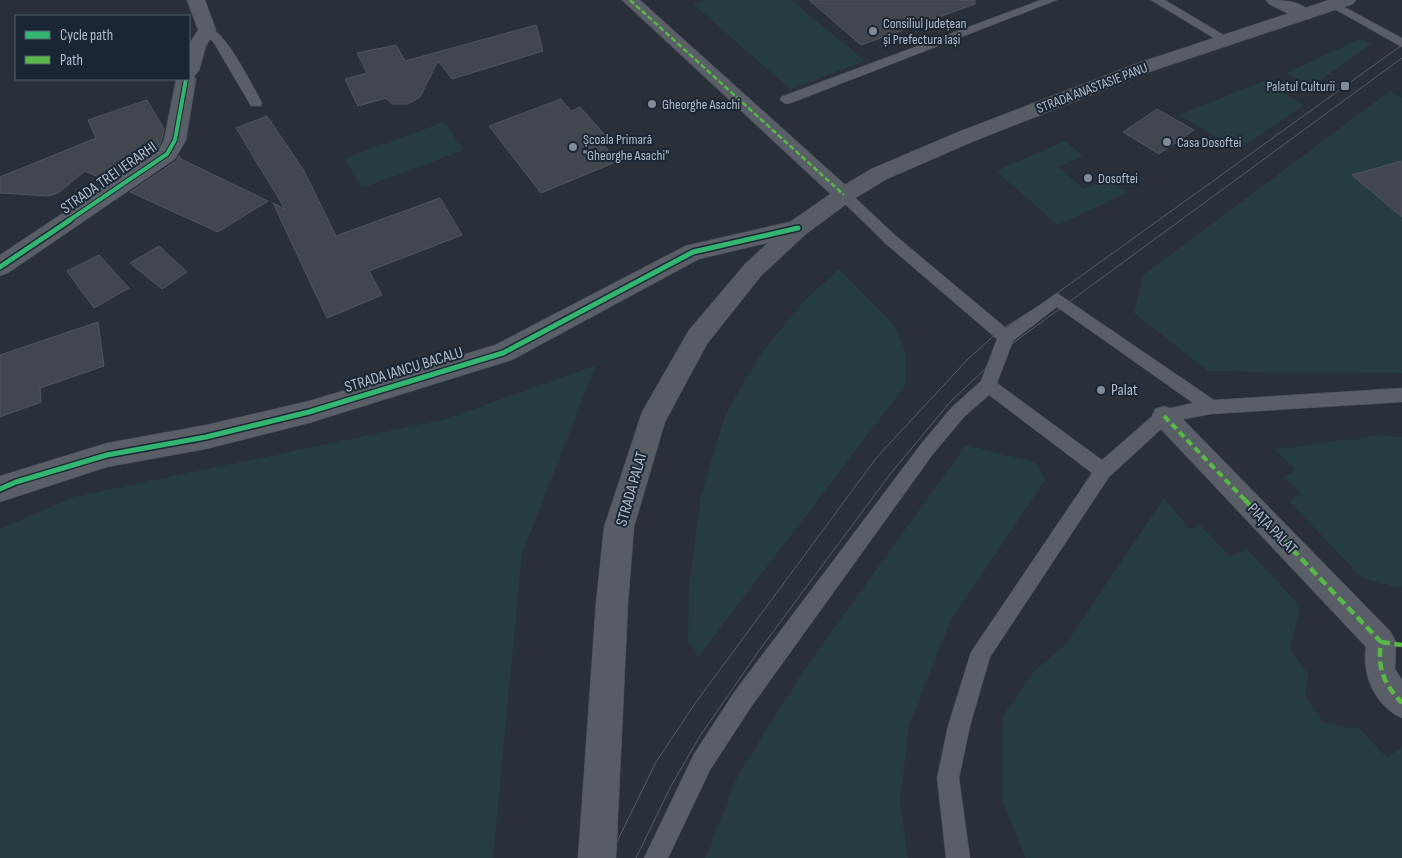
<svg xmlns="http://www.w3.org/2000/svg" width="1402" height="858" font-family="'Sofia Sans Condensed',sans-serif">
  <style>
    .green { fill: #253c40 }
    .building { fill: #41464f; stroke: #515761 }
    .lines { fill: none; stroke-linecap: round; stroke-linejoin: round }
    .service-casing { stroke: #474c54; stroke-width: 1 }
    .pedestrian-casing { stroke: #474c54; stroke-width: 1 }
    .minor-casing { stroke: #474c54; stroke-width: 1 }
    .tertiary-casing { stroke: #474c54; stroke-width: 1 }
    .secondary-casing { stroke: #474c54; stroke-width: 1 }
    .service { fill: #595e67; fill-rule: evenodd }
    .pedestrian { fill: #595e67; fill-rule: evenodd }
    .minor { fill: #595e67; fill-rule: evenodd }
    .tertiary { fill: #595e67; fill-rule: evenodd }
    .secondary { fill: #585d65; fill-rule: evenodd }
    .tram { stroke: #585d64; stroke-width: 1 }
    .quiet-far2 { stroke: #58b947; stroke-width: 2.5; stroke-dasharray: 5.5 2.5; stroke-linecap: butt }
    .quiet-far1 { stroke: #58b947; stroke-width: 4; stroke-dasharray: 7 4; stroke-linecap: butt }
    .quiet { stroke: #58b947; stroke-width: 4.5; stroke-dasharray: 9 4.5; stroke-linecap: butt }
    .cycleway-far1-casing { stroke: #1b2635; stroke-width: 6 }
    .cycleway-casing { stroke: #1b2635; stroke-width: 8 }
    .cycleway-far1 { stroke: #33b770; stroke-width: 4 }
    .cycleway { stroke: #33b770; stroke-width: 5 }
    .poi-dot { fill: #828b98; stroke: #1b2635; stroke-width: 2 }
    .labels { text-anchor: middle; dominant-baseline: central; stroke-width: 4; stroke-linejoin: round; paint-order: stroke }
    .far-poi-label { font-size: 14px; fill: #b2bccb; stroke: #1b2635; text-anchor: start }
    .far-street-label { font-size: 14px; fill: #b2bccb; stroke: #1b2635 }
    .street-label { font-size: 16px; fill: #b2bccb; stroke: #1b2635 }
    .poi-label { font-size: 16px; fill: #b2bccb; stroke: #1b2635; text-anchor: start }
  </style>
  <rect width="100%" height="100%" fill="#293039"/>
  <path class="green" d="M705,0H791L865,61L790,89L693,4Z
    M1360,39L1371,44L1311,87L1286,73Z
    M1264,81L1304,105L1238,150L1179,115Z
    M1390,91L1402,98V373L1208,371L1134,313L1143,275Z
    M444,122L464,150L362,188L345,158Z
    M1065,141L1083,156L1058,167L1084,189L1108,178L1127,193L1058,225L996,171Z
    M839,269L894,325L906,356L905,386L698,657L688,641L689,586L701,495L726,413L762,352L805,300Z
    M596,365L522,554L493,858H0V529L73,497L446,419Z
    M1376,436L1402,437V586L1399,588L1362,578L1289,501L1301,493L1284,477L1295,470L1275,449Z
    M966,445L1037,463L1045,480L950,622L909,725L900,803L908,858H705L737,777L802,673Z
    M1164,498L1189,528L1200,525L1230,556L1247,549L1300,606L1290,650L1308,673L1305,696L1324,723L1360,729L1387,758L1402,747V858H1026L1002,800L1003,716L1034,671L1065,645Z"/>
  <path class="building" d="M809,0H975V4L861,45Z
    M536,25L543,51L452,79L438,61L420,97L408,104H392L386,98L358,106L345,79L367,73L357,53L396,45L405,61Z
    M561,99L571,111L580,107L611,142L603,145L618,161L541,193L489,126Z
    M147,100L164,129L162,139L158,148L107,181L85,171L58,193L49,196L0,193V177L96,138L88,120Z
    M1157,109L1194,130L1159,154L1123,132Z
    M267,116L304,171L336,236L440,198L462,235L369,271L382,295L327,318L273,203L285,209L236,128Z
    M179,156L181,159L268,201L218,232L130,192L176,161Z
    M1402,161V217L1352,175Z
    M159,246L187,272L162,289L130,263Z
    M99,255L129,288L94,308L67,271Z
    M98,322L104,366L40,388L41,402L0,417V355Z"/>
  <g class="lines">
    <g class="service-casing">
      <path id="service" d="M1041,0H1057L791,103L786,104L780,100L781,97Z
        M1151,0H1165L1232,40L1226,44L1222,43Z
        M1335,2L1402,38V47L1331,7V3Z
        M207,26C226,31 252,85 262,103L261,106H251L214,43L201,30Z
        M844,190L849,192L896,236L1006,328L1057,293L1214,400L1402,388V402L1211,414L1169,422L1109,477L990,657L970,726L959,778L970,858H946L937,778L948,726L971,652L1092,473L989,395L964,417L933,454L751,707L710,770L668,858H644L694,754L735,691L921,444L952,407L981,381L997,339L886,244L839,198L837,195L839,192ZM1057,307L1193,403L1158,411L1102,460L997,383L1013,341Z"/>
    </g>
    <g class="pedestrian-casing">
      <path id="pedestrian" d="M622,0H640L851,190L854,195L851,200L844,202L837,200Z
        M1164,406L1173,409L1391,632L1396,642L1395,669L1402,680V718C1376,707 1361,675 1366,647L1155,423L1152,416L1155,409Z"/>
    </g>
    <g class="minor-casing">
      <path id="minor" d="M187,0H205L216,30L206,46L199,71L194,76L196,79L186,140L175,159L8,273L0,276V255L159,149L164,140L176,79H189V44L198,30Z"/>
    </g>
    <g class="tertiary-casing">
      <path id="tertiary" d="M1266,0C1282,0 1303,0 1313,15L1310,19H1298L1269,4Z
        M798,220L806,222L810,228L806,234L699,259L512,360L309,423L206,449L107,467L0,502V476L107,443L206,425L309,401L495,345L685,246Z"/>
    </g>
    <g class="secondary-casing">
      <path id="secondary" d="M1329,0H1356L1353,4L1152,71L972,142L887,179L852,200L806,234L761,276L707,344L665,422L634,527L628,603L616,858H578L596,603L604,527L642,412L689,330L745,264L790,222L836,190L871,169L958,132L1138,63Z"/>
    </g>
    <use href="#service" class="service"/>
    <use href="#pedestrian" class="pedestrian"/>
    <use href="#minor" class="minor"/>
    <use href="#tertiary" class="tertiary"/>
    <use href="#secondary" class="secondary"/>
    <path class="tram" d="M609,858L656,762L696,702L877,457L968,359L999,331L1042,304L1402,45
      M636,858L671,786L700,736L758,652L891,473L951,401L1013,343L1402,58"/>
    <path class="quiet-far2" d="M630,0L844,195"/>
    <path class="quiet-far1" d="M1164,416L1246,501"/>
    <path class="quiet" d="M1245,500L1381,642C1377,668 1384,684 1402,703
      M1381,642L1402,645"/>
    <g class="cycleway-far1-casing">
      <path id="cycleway-far1" d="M68,221L167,154L175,140L186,79"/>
    </g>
    <g class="cycleway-casing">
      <path id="cycleway" d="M0,267L70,220
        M0,489L16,482L107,455L206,437L309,412L503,353L693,252L798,228"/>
    </g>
    <use href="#cycleway-far1" class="cycleway-far1"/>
    <use href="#cycleway" class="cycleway"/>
  </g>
  <g class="poi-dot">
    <circle cx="873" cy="31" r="5"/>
    <rect x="1340" y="81" width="10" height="10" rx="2.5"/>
    <circle cx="652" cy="104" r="5"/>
    <circle cx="1167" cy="142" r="5"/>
    <circle cx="573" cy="147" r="5"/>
    <circle cx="1088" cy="178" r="5"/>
    <circle cx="1101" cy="390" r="5"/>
  </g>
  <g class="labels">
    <g class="far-poi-label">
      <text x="883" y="23">Consiliul Județean<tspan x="883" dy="16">și Prefectura Iași</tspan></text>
      <text x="1335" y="86" text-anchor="end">Palatul Culturii</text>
      <text x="662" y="104">Gheorghe Asachi</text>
      <text x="583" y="139">Școala Primară<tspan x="583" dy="16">"Gheorghe Asachi"</tspan></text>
      <text x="1177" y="142">Casa Dosoftei</text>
      <text x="1098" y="178">Dosoftei</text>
    </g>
    <g class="far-street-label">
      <text transform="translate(1092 88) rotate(-21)">STRADA ANASTASIE PANU</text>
    </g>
    <g class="street-label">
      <text transform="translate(109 178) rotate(-35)">STRADA TREI IERARHI</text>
      <text transform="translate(404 370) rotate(-17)">STRADA IANCU BACALU</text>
      <text transform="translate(632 489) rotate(-74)">STRADA PALAT</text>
      <text transform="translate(1272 529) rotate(46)">PIAȚA PALAT</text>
    </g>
    <g class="poi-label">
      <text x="1111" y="390">Palat</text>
    </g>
  </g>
  <rect x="15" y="15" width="175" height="65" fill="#1b2635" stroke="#576271"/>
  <rect x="25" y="31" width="25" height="8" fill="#33b770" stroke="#576271"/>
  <text x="60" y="40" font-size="15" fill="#b2bccb">Cycle path</text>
  <rect x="25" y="56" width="25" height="8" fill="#58b947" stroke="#576271"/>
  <text x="60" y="65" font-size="15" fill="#b2bccb">Path</text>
</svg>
